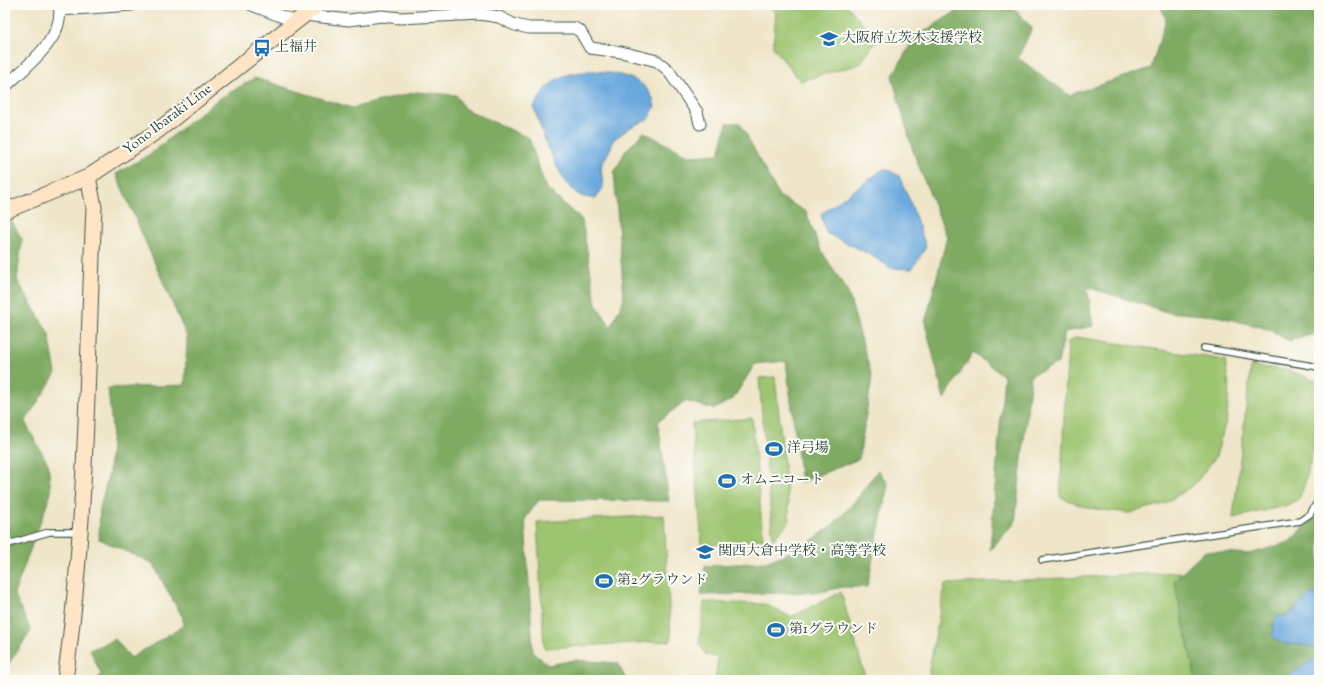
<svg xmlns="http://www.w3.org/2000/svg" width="1324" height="685" font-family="'Sorts Mill Goudy','Noto Serif JP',serif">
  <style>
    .green { fill: #9dc46f; stroke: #5e8052 }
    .forest { fill: #7eaa62; stroke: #4e744b }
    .water { fill: #6aa9dd; stroke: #447388 }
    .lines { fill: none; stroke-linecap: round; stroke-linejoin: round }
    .lane-casing { stroke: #3e564a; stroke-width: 8 }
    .street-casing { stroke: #3e564a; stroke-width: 13 }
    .secondary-casing { stroke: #3e564a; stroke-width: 17 }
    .lane { stroke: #fff; stroke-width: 5.5 }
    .street { stroke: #fff; stroke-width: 11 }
    .secondary { stroke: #ffe4c6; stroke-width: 15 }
    .labels { text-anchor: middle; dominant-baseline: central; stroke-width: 4; stroke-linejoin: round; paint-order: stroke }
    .poi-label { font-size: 14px; fill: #1f3d34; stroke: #fdfcf7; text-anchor: start }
    .street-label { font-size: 14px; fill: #1f3d34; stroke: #fdfcf7 }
  </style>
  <rect width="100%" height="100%" fill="#fdfcf7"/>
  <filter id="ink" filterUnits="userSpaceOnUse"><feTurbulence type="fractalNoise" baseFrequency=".025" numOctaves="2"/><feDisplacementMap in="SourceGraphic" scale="8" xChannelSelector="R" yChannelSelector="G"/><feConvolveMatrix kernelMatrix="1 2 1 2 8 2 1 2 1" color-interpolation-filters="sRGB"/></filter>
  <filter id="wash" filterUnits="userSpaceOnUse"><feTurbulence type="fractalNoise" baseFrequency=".012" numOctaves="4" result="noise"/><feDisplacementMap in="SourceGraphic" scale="16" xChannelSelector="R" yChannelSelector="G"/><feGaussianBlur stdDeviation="0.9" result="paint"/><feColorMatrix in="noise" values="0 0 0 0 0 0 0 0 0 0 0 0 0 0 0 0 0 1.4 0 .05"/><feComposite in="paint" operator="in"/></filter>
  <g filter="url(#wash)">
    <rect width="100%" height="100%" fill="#efe5c8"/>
    <path class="green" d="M769,5H847L876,41L860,64L800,81L773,47L776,14Z
      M1077,337L1225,360L1229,386L1227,418L1216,456L1195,484L1164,504L1129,513L1087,508L1060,497L1068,342Z
      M1251,366L1288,370L1319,382C1319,414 1312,470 1299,499L1285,506L1233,518Z
      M775,377L790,521L773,540L759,378Z
      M752,418L763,539L702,546L692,423Z
      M664,515L671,641L544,648L537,522Z
      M1180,572L1197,680H930L929,670L945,584Z
      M841,592L866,680H715L718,657L706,655L699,643L704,602L764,604L791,617Z"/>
    <path class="forest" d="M966,5H1011L1032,28L1018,58L1069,95L1151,68L1166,19L1160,5H1319V333L1289,341L1268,329L1217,316L1167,312L1087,287L1093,326L1065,332L1058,363L1031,375L1015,523L990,550L1004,376L973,353L944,399L925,323L947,237L914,154L892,77L914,38Z
      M255,78L352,108L416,92L456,95L465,109L529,138L546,188L582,220L596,304L611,327L624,298L614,173L626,150L644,132L689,156L719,154L727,123H740L779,196L806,212L821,250L848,292L872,377L859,459L801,482L786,361L755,364L733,399L714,409L685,401L658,422L669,501L539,500L525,519L533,652L549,665L575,660L618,663L626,680H98L101,674L90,650L115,639L131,658L183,626V618L152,563L99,539L100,508L109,472L112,427L108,388L185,385L187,337L116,174L150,154L217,100Z
      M9,217L22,239L17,280L49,334L56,373L25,422L48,464L51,493L14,594L31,631L5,669L7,680H5V219Z
      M878,470L888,484L867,587H843L821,592L701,595L705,566L766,562L804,546L832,526L856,500Z
      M1319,512V593L1298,619L1272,625L1319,648V660L1292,680H1196L1174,581L1205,551L1250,554L1289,542Z"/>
    <path class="water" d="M594,71C619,74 650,77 655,107L648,119L631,127L613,140L611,148L601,166L603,188L596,198C591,198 585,198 581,196C559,185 541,130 534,107C550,78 561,73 594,71Z
      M885,168L899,176L910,201L926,247L912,269L891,268L869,254L826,233L821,214Z
      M1319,593V680H1281L1283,677L1291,675L1304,665L1316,658L1317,650C1308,640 1279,651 1272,634L1275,619L1278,616H1287L1294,611L1309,595Z"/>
  </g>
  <g filter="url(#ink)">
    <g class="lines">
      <g class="lane-casing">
        <path id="lane" d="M1204,348L1319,367
          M5,545L49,532H79
          M1042,560L1300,521L1310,514L1319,499"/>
      </g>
      <g class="street-casing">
        <path id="street" d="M252,5L296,22
          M60,10L132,5
          M304,15L349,20L382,16L400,18L480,14L499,17L515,25L529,28H574L580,31L590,48L621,52L657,61L668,70L697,112L700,124
          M5,87C26,66 66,38 59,5"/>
      </g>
      <g class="secondary-casing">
        <path id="secondary" d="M5,211L88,177L156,132L317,5
          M65,680C87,524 87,364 94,207L88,177"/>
      </g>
      <use href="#lane" class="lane"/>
      <use href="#street" class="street"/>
      <use href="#secondary" class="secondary"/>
    </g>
  </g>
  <defs>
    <g id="school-bare" transform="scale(1.38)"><path d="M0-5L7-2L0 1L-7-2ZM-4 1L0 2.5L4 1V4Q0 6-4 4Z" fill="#1f6fb2" stroke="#fdfcf7" stroke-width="2.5" paint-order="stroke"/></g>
    <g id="bus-bare" transform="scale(1.38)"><path d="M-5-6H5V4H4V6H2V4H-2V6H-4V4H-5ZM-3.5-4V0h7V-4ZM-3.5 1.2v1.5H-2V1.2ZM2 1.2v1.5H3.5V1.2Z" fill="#1f6fb2" stroke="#fdfcf7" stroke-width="2.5" paint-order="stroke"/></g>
    <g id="stadium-bare" transform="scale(1.38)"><path d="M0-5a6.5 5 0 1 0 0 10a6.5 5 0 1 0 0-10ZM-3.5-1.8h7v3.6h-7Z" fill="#1f6fb2" stroke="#fdfcf7" stroke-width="2.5" paint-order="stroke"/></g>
  </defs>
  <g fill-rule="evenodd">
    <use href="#school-bare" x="829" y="39"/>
    <use href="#bus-bare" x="262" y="48"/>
    <use href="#stadium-bare" x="774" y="449"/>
    <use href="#stadium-bare" x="727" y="481"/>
    <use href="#school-bare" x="705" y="552"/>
    <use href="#stadium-bare" x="604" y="581"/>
    <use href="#stadium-bare" x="776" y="630"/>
  </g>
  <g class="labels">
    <g class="poi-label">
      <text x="842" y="39">大阪府立茨木支援学校</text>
      <text x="275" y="48">上福井</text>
      <text x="787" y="449">洋弓場</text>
      <text x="740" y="481">オムニコート</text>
      <text x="718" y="552">関西大倉中学校・高等学校</text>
      <text x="617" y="581">第2グラウンド</text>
      <text x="789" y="630">第1グラウンド</text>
    </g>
    <g class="street-label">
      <text transform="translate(168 120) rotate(-37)">Yono Ibaraki Line</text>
    </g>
  </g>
  <rect width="1324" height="685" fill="none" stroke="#fdfcf7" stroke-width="20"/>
</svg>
